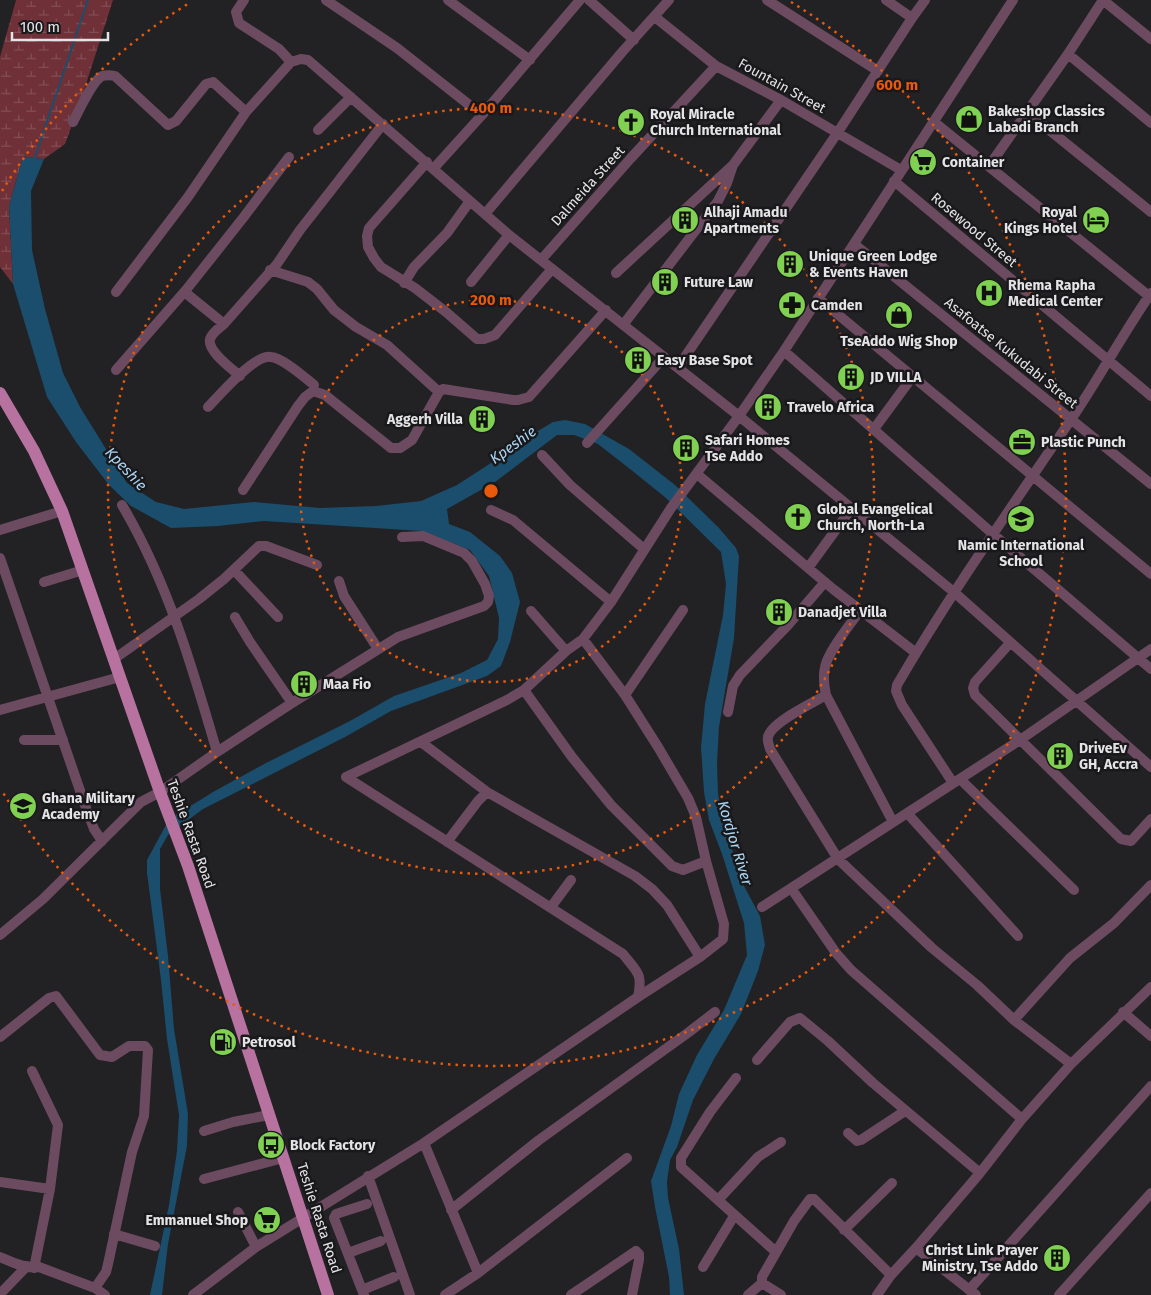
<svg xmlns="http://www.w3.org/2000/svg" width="1151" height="1295" font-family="'Fira Sans',sans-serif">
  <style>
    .wetland { fill: url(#wetland-marsh) }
    .water { fill: #1a4e6c }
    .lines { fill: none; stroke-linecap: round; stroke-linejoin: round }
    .stream { stroke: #1a4e6c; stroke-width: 2 }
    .minor { stroke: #6c4b61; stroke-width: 10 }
    .major { stroke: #b772a0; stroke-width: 12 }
    .ring { fill: none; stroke: #e8590c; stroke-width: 2.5; stroke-dasharray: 2.5 5 }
    .labels { text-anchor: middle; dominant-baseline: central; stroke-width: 5; stroke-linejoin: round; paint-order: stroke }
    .street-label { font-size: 14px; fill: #e4e3e5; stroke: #19181b }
    .poi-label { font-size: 14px; font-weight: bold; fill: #e4e3e5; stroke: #19181b; text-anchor: start }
    .water-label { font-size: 15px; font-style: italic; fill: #aad5f3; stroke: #19181b }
    .centre { fill: #e8590c; stroke: #19181b; stroke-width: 2.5 }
    .ring-label { font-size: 15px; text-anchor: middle; font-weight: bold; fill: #e8590c; stroke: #19181b; stroke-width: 5; stroke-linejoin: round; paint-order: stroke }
  </style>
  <defs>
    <pattern id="wetland-marsh" width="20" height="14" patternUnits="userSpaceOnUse" patternTransform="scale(1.25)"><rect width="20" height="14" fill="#6f3038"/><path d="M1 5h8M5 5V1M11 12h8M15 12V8" fill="none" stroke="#834e55"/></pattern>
  </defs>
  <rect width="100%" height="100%" fill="#222124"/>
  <path class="wetland" d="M16,0H113L79,106L65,144L44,159L23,157L9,206L13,284L0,267V57Z"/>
  <path class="water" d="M23,157L44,159L31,191L32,250L45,309L63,373L80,407L127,483L156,502L184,509L254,502L320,508L376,506L421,501L457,485L508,452L516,444L553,422L565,420L585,424L629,449L675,485L719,528L736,548L739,556L734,638L719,727L717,763L718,793L722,818L744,886L760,916L765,945L758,971L741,1014L714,1059L693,1100L677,1147L670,1160L667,1182L668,1198L679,1249L684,1295H670L669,1277L655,1207L651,1181L671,1126L679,1094L697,1055L724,1010L747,955L744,923L722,854L709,820L704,792L701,747L705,704L723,615L726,584L721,552L666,498L630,469L598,444L574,435H557L495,482L447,509L449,524L470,532L500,556L512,573L520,602L510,642L501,666L487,676L391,711L345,737L203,809L168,835L160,849V889L168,956L174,1029L188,1114L187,1146L168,1244L162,1295H150L169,1205L177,1151L179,1115L167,1039L161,980L147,873V860L167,823L176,815L213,792L266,763L350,721L394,696L461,673L487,660L498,639L499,618L489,576L470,550L422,531L264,521L218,526L171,528L131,506L109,485L76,442L47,397L13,284L9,206Z"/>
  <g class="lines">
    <path class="stream" d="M34,160L88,0"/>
    <path class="minor" d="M244,0L236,12L239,23L279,49L291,62
      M326,0L397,48L482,115
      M448,0L530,60
      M589,0L634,40
      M767,0L878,71
      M886,0L912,18
      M1103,0L1151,39
      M655,17L716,66L781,100L901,170
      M1068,54L1151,123
      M1027,112L1151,212
      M73,122C79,111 92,81 102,76C106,75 111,75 115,76L168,125L176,121L206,84L213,82L246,112
      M934,122L1149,296
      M318,130L351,97
      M427,162L369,228L367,236L368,247L374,258L381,267L415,288L446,312L477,339H484L495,335L552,269
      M989,166L1068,54L1103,0
      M434,168L482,115L580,0
      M894,181L1151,396
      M485,214L623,51L669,0
      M854,244L1151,484
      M541,260L631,158L716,66
      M270,270L308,282L317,289L334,310L356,327L387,345L439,392
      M616,273L733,165
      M471,282L509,235
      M404,283L414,267L447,233L470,201
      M116,292L188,197L246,112L291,62L301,59L308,60L509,235L739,416L955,593L1151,767
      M818,298L1151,574
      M224,324L187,294L186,290L243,218L289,157
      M623,325L718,201L727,183L733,165L781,100
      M784,351L993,534L1151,669
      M678,367L838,132L912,18L925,0
      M116,370L186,290
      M240,376C231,368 207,351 210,339C212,333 219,328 224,324L277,264L300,230L383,124
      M208,407C220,395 254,354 271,357C283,358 304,377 314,385L313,391
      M874,429L913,376
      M587,443L664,357
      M542,455L570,485L644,549
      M697,474L833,589L916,653
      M243,490L298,406L305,397L313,391L325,395L391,448H400L412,440L439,392L443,389L513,400H518L529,397L606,310
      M122,505C168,583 192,666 217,752
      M491,510L513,520L611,602
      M0,530L62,511
      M0,558L86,808L94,829L102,841
      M808,568L851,509
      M234,570L278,617
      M339,581L344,596L378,649
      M44,582L83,570
      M860,610C851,624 828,651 825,667C823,676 824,686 826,695L893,822
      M531,611L566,651
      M235,617L250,642L292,703
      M1010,643L975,682L973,688L975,695L1121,839L1131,841L1151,819
      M114,659L199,599L224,579L259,546H266L317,565
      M524,690L572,757L611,805L672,866L683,870L706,861
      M625,695L683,610
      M826,695C813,703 771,722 768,737C767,741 769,745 770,749L838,859L932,948L977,985L1014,1020L1071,1064
      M0,710L120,677
      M728,712L733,686L740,675L788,625L825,582
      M24,740H63
      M421,742L487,792
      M346,777L507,700L524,690L566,651L583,639L611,602L671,508L739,416L784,351L1013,0
      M346,777L623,954C637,972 643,973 638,997
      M960,779L1074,890
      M953,783L902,705L896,691L897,685C950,594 1011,508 1070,421C1098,380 1122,335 1151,293
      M907,813L1018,936
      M447,842L478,801L487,792L635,876L652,889L667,905L700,957
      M791,888L836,953L851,970L1022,1119
      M551,907L571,880
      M762,907L1020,740L1151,649
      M0,935L43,899L141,802L160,792L217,752L292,703L398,637L484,606L488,602L489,596L485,584L472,561L464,553L423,536L402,537
      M1123,1012L1151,1036
      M1014,1020L1070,958L1114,923L1151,885
      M0,1037L49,998L56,996L100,1055L112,1057L129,1046H145L148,1050L144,1116L132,1152L108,1264L106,1272L95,1288
      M757,1060L790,1022L800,1018L828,1041L873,1083L980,1173
      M32,1071L58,1125L50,1189L34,1268
      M736,1078L710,1112L681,1158V1167L776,1252
      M204,1131L233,1122L269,1115
      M848,1133L857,1141L861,1140L905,1111
      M424,1143L478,1273
      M368,1176L410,1295
      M204,1179L283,1158
      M0,1182L50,1189
      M718,1200L758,1157L781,1142
      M451,1210L539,1140L689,1032L715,1012
      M238,1212L256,1247
      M844,1230L892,1183
      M114,1234L155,1246
      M916,1248L976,1295
      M348,1253L381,1241
      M0,1257C12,1262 26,1269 39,1267L95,1288L105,1295
      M703,1267L734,1216
      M362,1290L394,1277
      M969,1290L1151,1086
      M0,1294L27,1266
      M193,1295L256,1247L424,1143L638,997L700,957L723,939L724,924L706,861L696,817L688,798L658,747L625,695L583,639
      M364,1295L334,1218L336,1214L367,1204
      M445,1295L478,1273L627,1158
      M571,1295L636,1251L639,1254V1260L632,1295
      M748,1295L762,1283
      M781,1295L762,1283V1277L794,1221L810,1199H814L891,1275
      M877,1295L891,1275L916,1248L980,1173L1022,1119L1071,1064L1151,987
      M1059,1295L1151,1193"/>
    <path class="major" d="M0,393L34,451L62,511L160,792L188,866L328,1295"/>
  </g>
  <g class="ring">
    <circle cx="491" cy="491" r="191"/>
    <circle cx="491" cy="491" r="383"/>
    <path d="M2 191A574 574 0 0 1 191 2M791 2A574 574 0 1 1 2 791"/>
  </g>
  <defs>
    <g id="shop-disc" transform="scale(1.4375)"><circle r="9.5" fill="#80d051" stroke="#19181b"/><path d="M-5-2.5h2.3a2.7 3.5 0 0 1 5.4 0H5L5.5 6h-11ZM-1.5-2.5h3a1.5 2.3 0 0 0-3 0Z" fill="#111"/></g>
    <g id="church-disc" transform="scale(1.4375)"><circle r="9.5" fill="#80d051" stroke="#19181b"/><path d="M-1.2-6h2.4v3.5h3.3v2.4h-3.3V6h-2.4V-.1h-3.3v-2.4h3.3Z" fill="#111"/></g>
    <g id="supermarket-disc" transform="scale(1.4375)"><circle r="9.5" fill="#80d051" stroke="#19181b"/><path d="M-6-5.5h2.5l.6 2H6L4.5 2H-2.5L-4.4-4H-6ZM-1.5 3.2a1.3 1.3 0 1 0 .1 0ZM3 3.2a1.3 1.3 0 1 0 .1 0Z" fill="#111"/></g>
    <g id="building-disc" transform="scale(1.4375)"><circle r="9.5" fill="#80d051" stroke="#19181b"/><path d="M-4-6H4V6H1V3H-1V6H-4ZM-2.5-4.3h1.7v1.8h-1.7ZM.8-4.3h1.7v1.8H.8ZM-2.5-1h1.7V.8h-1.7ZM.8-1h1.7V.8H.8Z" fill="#111"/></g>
    <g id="hotel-disc" transform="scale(1.4375)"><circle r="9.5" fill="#80d051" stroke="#19181b"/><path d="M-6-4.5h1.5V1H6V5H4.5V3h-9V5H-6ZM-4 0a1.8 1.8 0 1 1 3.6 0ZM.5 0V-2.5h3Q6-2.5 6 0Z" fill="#111"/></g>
    <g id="hospital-disc" transform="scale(1.4375)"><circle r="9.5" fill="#80d051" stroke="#19181b"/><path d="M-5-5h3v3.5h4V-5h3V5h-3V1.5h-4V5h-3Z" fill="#111"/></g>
    <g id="pharmacy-disc" transform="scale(1.4375)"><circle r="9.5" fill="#80d051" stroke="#19181b"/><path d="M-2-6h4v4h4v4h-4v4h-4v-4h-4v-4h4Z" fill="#111"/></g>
    <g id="office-disc" transform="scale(1.4375)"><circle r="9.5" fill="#80d051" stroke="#19181b"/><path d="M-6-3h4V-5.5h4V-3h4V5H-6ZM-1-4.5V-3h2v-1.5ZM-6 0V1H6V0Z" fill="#111"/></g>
    <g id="school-disc" transform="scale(1.4375)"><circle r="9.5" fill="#80d051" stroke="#19181b"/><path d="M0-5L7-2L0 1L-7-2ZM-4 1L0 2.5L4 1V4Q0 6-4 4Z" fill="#111"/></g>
    <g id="fuel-disc" transform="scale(1.4375)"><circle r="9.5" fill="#80d051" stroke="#19181b"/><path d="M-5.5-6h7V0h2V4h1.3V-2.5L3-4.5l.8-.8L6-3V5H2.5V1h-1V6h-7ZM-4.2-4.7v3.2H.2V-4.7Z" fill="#111"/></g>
    <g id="bus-disc" transform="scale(1.4375)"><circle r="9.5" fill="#80d051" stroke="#19181b"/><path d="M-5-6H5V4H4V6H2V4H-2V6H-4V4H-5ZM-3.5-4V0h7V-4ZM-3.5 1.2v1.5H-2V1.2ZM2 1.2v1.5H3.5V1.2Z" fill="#111"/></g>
  </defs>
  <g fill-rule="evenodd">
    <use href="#shop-disc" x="969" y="119"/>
    <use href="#church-disc" x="631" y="122"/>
    <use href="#supermarket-disc" x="923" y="162"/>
    <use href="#building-disc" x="685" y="220"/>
    <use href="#hotel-disc" x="1096" y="220"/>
    <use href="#building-disc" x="790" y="264"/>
    <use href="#building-disc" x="665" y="282"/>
    <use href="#hospital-disc" x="989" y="293"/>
    <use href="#pharmacy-disc" x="792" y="305"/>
    <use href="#shop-disc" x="899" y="315"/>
    <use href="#building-disc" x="638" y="360"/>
    <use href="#building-disc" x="851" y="377"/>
    <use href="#building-disc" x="768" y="407"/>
    <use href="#building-disc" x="482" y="419"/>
    <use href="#office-disc" x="1022" y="442"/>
    <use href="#building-disc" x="686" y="448"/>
    <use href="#church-disc" x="798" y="517"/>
    <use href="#school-disc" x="1021" y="519"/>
    <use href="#building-disc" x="779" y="612"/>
    <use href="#building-disc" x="304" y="684"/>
    <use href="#building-disc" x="1060" y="756"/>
    <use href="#school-disc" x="23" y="806"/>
    <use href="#fuel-disc" x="223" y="1042"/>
    <use href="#bus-disc" x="271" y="1145"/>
    <use href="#supermarket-disc" x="267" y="1220"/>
    <use href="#building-disc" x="1057" y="1258"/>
  </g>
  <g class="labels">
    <g class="street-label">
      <text transform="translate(782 86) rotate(29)">Fountain Street</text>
      <text transform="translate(588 186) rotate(-48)">Dalmeida Street</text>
      <text transform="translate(974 230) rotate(40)">Rosewood Street</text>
      <text transform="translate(1011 353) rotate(39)">Asafoatse Kukudabi Street</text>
      <text transform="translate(191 834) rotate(70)">Teshie Rasta Road</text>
      <text transform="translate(319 1218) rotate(72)">Teshie Rasta Road</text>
    </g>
    <g class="poi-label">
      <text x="988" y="111">Bakeshop Classics<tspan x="988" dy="16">Labadi Branch</tspan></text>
      <text x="650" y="114">Royal Miracle<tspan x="650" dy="16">Church International</tspan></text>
      <text x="942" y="162">Container</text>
      <text x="704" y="212">Alhaji Amadu<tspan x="704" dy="16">Apartments</tspan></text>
      <text x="1077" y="212" text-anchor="end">Royal<tspan x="1077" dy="16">Kings Hotel</tspan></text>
      <text x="809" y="256">Unique Green Lodge<tspan x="809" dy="16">&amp; Events Haven</tspan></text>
      <text x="684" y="282">Future Law</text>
      <text x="1008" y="285">Rhema Rapha<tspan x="1008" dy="16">Medical Center</tspan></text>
      <text x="811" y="305">Camden</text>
      <text x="899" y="341" text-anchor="middle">TseAddo Wig Shop</text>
      <text x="657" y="360">Easy Base Spot</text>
      <text x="870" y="377">JD VILLA</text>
      <text x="787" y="407">Travelo Africa</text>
      <text x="463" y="419" text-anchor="end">Aggerh Villa</text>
      <text x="705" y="440">Safari Homes<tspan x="705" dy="16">Tse Addo</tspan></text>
      <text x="1041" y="442">Plastic Punch</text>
      <text x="817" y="509">Global Evangelical<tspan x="817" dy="16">Church, North-La</tspan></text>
      <text x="1021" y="545" text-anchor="middle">Namic International<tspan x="1021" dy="16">School</tspan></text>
      <text x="798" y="612">Danadjet Villa</text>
      <text x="323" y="684">Maa Fio</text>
      <text x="1079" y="748">DriveEv<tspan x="1079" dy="16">GH, Accra</tspan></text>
      <text x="42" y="798">Ghana Military<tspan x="42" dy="16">Academy</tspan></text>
      <text x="242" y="1042">Petrosol</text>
      <text x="290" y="1145">Block Factory</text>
      <text x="248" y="1220" text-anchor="end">Emmanuel Shop</text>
      <text x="1038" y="1250" text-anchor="end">Christ Link Prayer<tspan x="1038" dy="16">Ministry, Tse Addo</tspan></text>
    </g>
    <g class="water-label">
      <text transform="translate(513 445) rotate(-36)">Kpeshie</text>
      <text transform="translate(126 469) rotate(47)">Kpeshie</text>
      <text transform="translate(735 843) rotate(73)">Kordjor River</text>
    </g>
  </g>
  <circle cx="491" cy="491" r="8" class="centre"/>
  <g class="ring-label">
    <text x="897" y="90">600 m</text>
    <text x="491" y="113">400 m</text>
    <text x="491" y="305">200 m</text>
  </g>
  <path d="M12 32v8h96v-8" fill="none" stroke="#e4e3e5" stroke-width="2.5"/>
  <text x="20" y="32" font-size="15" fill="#e4e3e5" stroke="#19181b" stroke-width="4" paint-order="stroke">100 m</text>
</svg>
